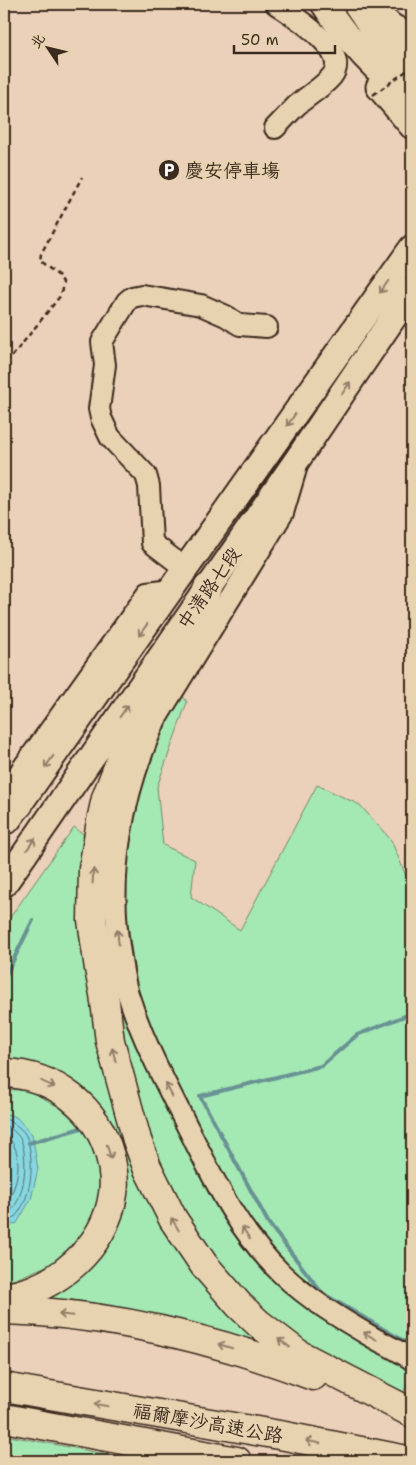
<svg xmlns="http://www.w3.org/2000/svg" width="416" height="1465" font-family="'Shantell Sans','LXGW WenKai TC',sans-serif">
  <style>
    .green { fill: #a4e8b4; stroke: #708969 }
    .water { fill: #86d7e1; stroke: #689293 }
    .lines { fill: none; stroke-linecap: round; stroke-linejoin: round }
    .shore { stroke: #596f6c; stroke-width: 1 }
    .stream { stroke: #689293; stroke-width: 4 }
    .minor-casing { stroke: #3b2a1e; stroke-width: 24 }
    .major-casing { stroke: #3b2a1e; stroke-width: 29 }
    .highway-casing { stroke: #3b2a1e; stroke-width: 31 }
    .path { stroke: #3b2a1e; stroke-width: 2.5; stroke-dasharray: 5 4; stroke-linecap: butt }
    .minor { stroke: #e8d3b1; stroke-width: 20 }
    .major { stroke: #e8d3b1; stroke-width: 25 }
    .highway { stroke: #e8d3b1; stroke-width: 28 }
    .path-bridge { stroke: #3b2a1e; stroke-width: 2.5; stroke-dasharray: 5 4; stroke-linecap: butt }
    .oneway { stroke: #927e68 }
    .labels { text-anchor: middle; dominant-baseline: central; stroke-width: 4; stroke-linejoin: round; paint-order: stroke }
    .poi-label { font-size: 19px; fill: #3b2a1e; stroke: #e8d3b1; text-anchor: start }
    .street-label { font-size: 19px; fill: #3b2a1e; stroke: #e8d3b1 }
  </style>
  <rect width="100%" height="100%" fill="#ebd0ba"/>
  <filter id="ink" filterUnits="userSpaceOnUse"><feTurbulence type="fractalNoise" baseFrequency=".02" numOctaves="2"/><feDisplacementMap in="SourceGraphic" scale="10" xChannelSelector="R" yChannelSelector="G"/><feConvolveMatrix kernelMatrix="1 2 1 2 8 2 1 2 1" color-interpolation-filters="sRGB"/></filter>
  <g filter="url(#ink)">
    <path class="green" d="M180,692L187,702L157,787L163,845L195,860L191,897L240,930L317,785L360,805L391,840L412,890V1348L363,1320L294,1272L242,1217L151,1041L137,990L123,887L134,800L153,743Z
      M74,827L88,838L149,1190L275,1347L49,1304L52,1288L120,1190L68,1085L37,1064L4,1058V926Z
      M102,891L112,905L133,1031L171,1117L230,1218L261,1265L412,1368V1375L400,1399L306,1349L255,1309L187,1230L150,1141L124,1052Z
      M4,1089L30,1091L59,1107L81,1126L91,1141L100,1168L98,1203L82,1236L51,1264L4,1284Z
      M4,1435L80,1449L137,1461H4Z"/>
    <path class="water" d="M4,1113L16,1117L32,1134L38,1169L31,1199L17,1223L4,1228Z"/>
    <g class="lines">
      <path class="shore" d="M4,1118C12,1122 24,1129 27,1138C35,1162 32,1199 14,1218C12,1220 7,1221 4,1223
        M4,1125C10,1127 18,1134 21,1140C29,1159 25,1207 4,1216
        M4,1133C27,1151 18,1187 4,1208"/>
      <path class="stream" d="M4,979L33,920
        M412,1013L357,1035L321,1066L200,1096L269,1224L322,1293L412,1346
        M29,1143L85,1127"/>
      <g class="minor-casing">
        <path id="minor" d="M275,128C282,121 289,113 296,106C307,96 322,88 332,76C352,51 292,15 276,4
          M296,469L283,513L156,719C123,792 107,873 120,953C122,967 124,981 128,994C143,1042 167,1086 189,1130C216,1184 238,1231 282,1274C308,1299 341,1319 372,1337C386,1345 400,1351 412,1360
          M186,569L152,543L149,486L146,475L110,437L101,418L99,409L105,365L102,342L127,301L132,297L142,295L201,305L226,316L240,325L267,327
          M4,794L148,593L171,590"/>
      </g>
      <g class="major-casing">
        <path id="major" d="M324,4C347,40 378,73 412,99
          M356,4L375,32L412,68
          M372,9L391,26L412,38
          M379,87L412,126
          M8,820L412,248
          M4,884L299,457L412,290"/>
      </g>
      <g class="highway-casing">
        <path id="highway" d="M208,588L183,651L144,712L123,754L106,798L101,821L93,869L92,920L99,969L104,994L110,1041L137,1140L147,1167L173,1219L204,1265L239,1305L258,1323L300,1355L412,1413
          M4,820L19,804
          M4,1073C54,1075 97,1107 110,1156C113,1168 115,1182 113,1194C106,1247 55,1291 4,1297
          M4,1310C108,1313 215,1339 313,1376
          M4,1387L285,1436L412,1461
          M4,1418L237,1461"/>
      </g>
      <path class="path" d="M4,359H10L61,295L63,282L59,276L40,261L41,254L82,177"/>
      <use href="#minor" class="minor"/>
      <use href="#major" class="major"/>
      <use href="#highway" class="highway"/>
      <path class="path-bridge" d="M373,95L412,67"/>
    </g>
    <defs><path id="oneway-shaft" d="M-6 0H5M1.5-3L5.5 0L1.5 3" fill="none" stroke-width="1.6" stroke-linecap="round" stroke-linejoin="round" transform="scale(1.25)"/></defs>
    <g class="oneway">
      <use href="#oneway-shaft" transform="translate(384 287) rotate(125)"/>
      <use href="#oneway-shaft" transform="translate(346 388) rotate(-56)"/>
      <use href="#oneway-shaft" transform="translate(291 420) rotate(125)"/>
      <use href="#oneway-shaft" transform="translate(143 630) rotate(125)"/>
      <use href="#oneway-shaft" transform="translate(124 711) rotate(-55)"/>
      <use href="#oneway-shaft" transform="translate(49 762) rotate(125)"/>
      <use href="#oneway-shaft" transform="translate(31 844) rotate(-55)"/>
      <use href="#oneway-shaft" transform="translate(93 876) rotate(-87)"/>
      <use href="#oneway-shaft" transform="translate(118 937) rotate(-95)"/>
      <use href="#oneway-shaft" transform="translate(114 1055) rotate(-105)"/>
      <use href="#oneway-shaft" transform="translate(48 1084) rotate(24)"/>
      <use href="#oneway-shaft" transform="translate(169 1090) rotate(-117)"/>
      <use href="#oneway-shaft" transform="translate(109 1152) rotate(73)"/>
      <use href="#oneway-shaft" transform="translate(175 1224) rotate(-121)"/>
      <use href="#oneway-shaft" transform="translate(246 1233) rotate(-123)"/>
      <use href="#oneway-shaft" transform="translate(66 1315) rotate(-175)"/>
      <use href="#oneway-shaft" transform="translate(370 1336) rotate(-150)"/>
      <use href="#oneway-shaft" transform="translate(284 1343) rotate(-144)"/>
      <use href="#oneway-shaft" transform="translate(225 1346) rotate(-163)"/>
      <use href="#oneway-shaft" transform="translate(101 1405) rotate(-170)"/>
      <use href="#oneway-shaft" transform="translate(313 1442) rotate(-169)"/>
    </g>
  </g>
  <defs>
    <g id="parking-disc" transform="scale(1.125)"><circle r="9.5" fill="#3b2a1e" stroke="#e8d3b1"/><path d="M-3.5-5.5H1a3.5 3.5 0 0 1 0 7H-1V5.5H-3.5ZM-1-3.4V-.6H.8a1.4 1.4 0 0 0 0-2.8Z" fill="#fff"/></g>
  </defs>
  <g fill-rule="evenodd">
    <use href="#parking-disc" x="169" y="170"/>
  </g>
  <g class="labels">
    <g class="poi-label">
      <text x="185" y="170">慶安停車塲</text>
    </g>
    <g class="street-label">
      <text transform="translate(209 588) rotate(-55)">中清路七段</text>
      <text transform="translate(208 1423) rotate(10)">福爾摩沙高速公路</text>
    </g>
  </g>
  <rect width="416" height="1465" fill="none" stroke="#e8d3b1" stroke-width="20"/>
  <rect x="10" y="10" width="396" height="1445" fill="none" stroke="#3b2a1e" stroke-width="2" filter="url(#ink)"/>
  <g transform="translate(48 48) rotate(305)" stroke="#e8d3b1" stroke-width="4" paint-order="stroke">
  <path d="M0-4L9 19L0 12L-9 19Z" fill="#3b2a1e"/>
  <text y="-8" font-size="14" font-weight="bold" text-anchor="middle" fill="#3b2a1e">北</text>
  </g>
  <path d="M234 45v8h101v-8" fill="none" stroke="#3b2a1e" stroke-width="2.5"/>
  <text x="241" y="45" font-size="15" fill="#3b2a1e" stroke="#e8d3b1" stroke-width="4" paint-order="stroke">50 m</text>
</svg>
